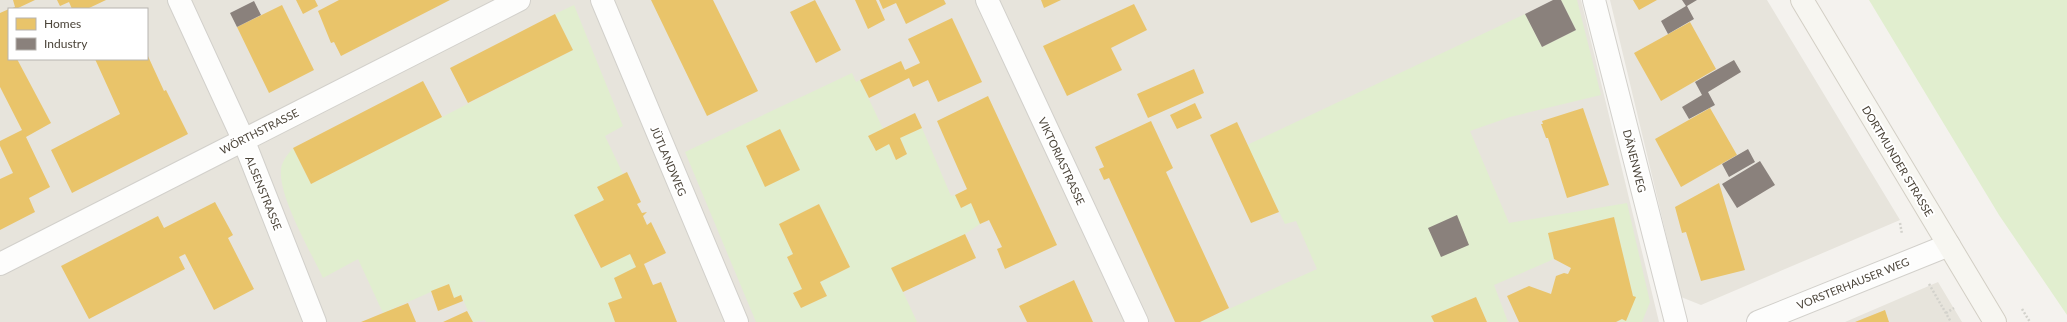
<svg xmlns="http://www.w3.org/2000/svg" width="2067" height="322" font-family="Lato,sans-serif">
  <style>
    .residential { fill: #e7e4dc; fill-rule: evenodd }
    .green { fill: #e1eecf; fill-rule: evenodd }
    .homes { fill: #e9c46a }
    .industry { fill: #8a817c }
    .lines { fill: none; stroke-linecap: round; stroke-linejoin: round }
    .minor-casing { stroke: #d2d0cb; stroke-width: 24 }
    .secondary-casing { stroke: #d3cfc5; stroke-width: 24 }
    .path { stroke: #d3d2cc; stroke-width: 2.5; stroke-dasharray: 2 2; stroke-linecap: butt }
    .minor { stroke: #fdfdfc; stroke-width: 22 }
    .secondary { stroke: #f7f6f1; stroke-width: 22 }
    .labels { text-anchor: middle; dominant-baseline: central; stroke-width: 4; stroke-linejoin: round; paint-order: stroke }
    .street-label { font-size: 11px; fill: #4b4439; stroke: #fff }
  </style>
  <rect width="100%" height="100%" fill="#f4f2ee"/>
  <path class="residential" d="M0,0H1581L1659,322H0ZM9,9H147V59H9Z
    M1610,0H1767L1900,220L1701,305L1681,297Z
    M1938,282L1962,322H1845Z"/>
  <path class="green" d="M1561,0H1577L1601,95L1510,117L1470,131L1509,223L1627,203L1650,302L1642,322H1616L1622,319L1626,321L1635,297L1633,296L1614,217L1548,233L1554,259L1494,285L1508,322H1487L1476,297L1431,316L1434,322H1200L1317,269L1296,221L1285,224L1247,145L1525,14L1542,47L1576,30Z
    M1869,0H2067V315L1999,215Z
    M574,5L623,126L605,136L623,174L597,187L604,200L574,215L600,268L630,254L636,267L615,278L622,298L608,303L615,322H486L485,320L473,322L461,295L454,298L449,284L383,313L358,259L323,278C311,252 278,196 281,169C282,161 288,154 293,148L311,184L573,50L555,14Z
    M852,73L856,82L860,80L883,129L868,136L875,150L889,144L896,160L907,154L900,138L922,128L951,196L955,195L961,208L971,203L980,224L965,234L892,268L917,322H756L685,152ZM780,129L800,170L766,186L746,146ZM819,204L850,267L820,282L827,296L801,308L794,293L802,289L787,258L793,254L779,224Z"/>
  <path class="homes" d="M13,0H35L16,9H10L15,7Z
    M57,0H106L87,9H72L69,2L60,6Z
    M296,0H315L318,6L303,14Z
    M339,0H450L341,56L334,42L331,43L318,11Z
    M651,0H713L758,91L707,116Z
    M815,0L841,50L816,63L790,12Z
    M855,0H876L885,20L868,29Z
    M879,0H944L946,4L906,24L896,3L883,9Z
    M1041,0H1061L1044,8Z
    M1633,0H1657L1639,10Z
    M1134,4L1147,30L1111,48L1122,70L1067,96L1043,46Z
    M282,5L314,70L269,93L237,27Z
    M9,9V59H17L51,123L26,137L50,187L29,198L35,212L0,230V179L13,173L0,146V141L22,130L0,87V13Z
    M555,14L573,50L468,103L450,68Z
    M952,18L982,82L938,102L928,80L913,87L909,78L869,98L860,80L901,61L905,70L920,63L908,39Z
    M1690,22L1716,69L1661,101L1634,53Z
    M147,54L164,91L166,90L188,134L72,193L51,150L120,114L95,59H147Z
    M1194,69L1204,93L1148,118L1137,94Z
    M423,81L442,117L311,184L293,148Z
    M988,96L1057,245L1005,269L997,249L1002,247L989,220L980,224L971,203L961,208L955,195L967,189L937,121Z
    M1195,103L1202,118L1177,129L1170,115Z
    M1583,108L1609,185L1567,198L1548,138H1546L1541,124H1543L1542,121Z
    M1710,108L1737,155L1681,187L1655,139Z
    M915,113L922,128L900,138L907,154L896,160L889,144L876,151L868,136Z
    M1151,121L1173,168L1166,172L1229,308L1200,322H1175L1109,178L1104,180L1099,169L1104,167L1095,147Z
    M1237,122L1279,212L1251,223L1210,135Z
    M780,129L800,170L765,187L746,146Z
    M627,172L641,202L637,204L642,213L647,212L643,216L647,225L651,222L666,253L644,264L653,285L661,282L677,322H615L608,303L622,298L614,278L636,267L630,254L601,268L574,215L604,200L597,187Z
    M1719,183L1745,270L1701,281L1686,232L1682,233L1675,207Z
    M215,202L233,235L228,238L254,289L214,310L185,254L179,257L185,269L89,319L61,266L158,216L164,228Z
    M819,204L850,267L820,282L827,296L801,308L793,293L802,289L787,257L793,254L779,224Z
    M1614,217L1633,296L1636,297L1626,321L1622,319L1616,322H1519L1507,296L1529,286L1551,294L1556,276L1564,273L1568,274L1571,268L1554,259L1548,233Z
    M965,234L976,258L903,292L891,268Z
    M1074,280L1093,322H1027L1019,306Z
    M449,284L454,298L461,295L463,301L438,311L431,291Z
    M1476,297L1487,322H1434L1431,316Z
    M408,303L416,322H361L383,313Z
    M1885,310L1889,322H1855Z
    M467,311L473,322H443Z"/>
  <path class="industry" d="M1553,0H1561L1576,30L1542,47L1525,14Z
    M1682,0H1697L1687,6L1694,19L1668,34L1661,21L1686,6Z
    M254,1L261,15L237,27L230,13Z
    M1734,60L1741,72L1708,92L1715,105L1689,119L1682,107L1702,95L1695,82Z
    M1748,149L1755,162L1729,177L1722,164Z
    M1760,161L1775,185L1737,208L1722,184Z
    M1457,215L1469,245L1441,257L1428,228Z"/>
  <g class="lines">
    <g class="minor-casing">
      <path id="minor" d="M179,0L243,139L315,322
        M602,0L737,322
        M987,0L1137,322
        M1594,0L1676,322
        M0,264L519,0
        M1758,322L1949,245"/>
    </g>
    <g class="secondary-casing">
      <path id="secondary" d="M1802,0L1995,322"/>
    </g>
    <path class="path" d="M1900,223L1902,234
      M1929,284L1951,322
      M2022,309L2030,322
      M1946,313L1954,308"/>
    <use href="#minor" class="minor"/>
    <use href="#secondary" class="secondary"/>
  </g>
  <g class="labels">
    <g class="street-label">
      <text transform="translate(259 131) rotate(-27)">WÖRTHSTRASSE</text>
      <text transform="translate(669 161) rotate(67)">JÜTLANDWEG</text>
      <text transform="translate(1062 161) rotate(65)">VIKTORIASTRASSE</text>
      <text transform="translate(1635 161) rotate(76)">DÄNENWEG</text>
      <text transform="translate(1898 161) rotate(59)">DORTMUNDER STRASSE</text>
      <text transform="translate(264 193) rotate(68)">ALSENSTRASSE</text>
      <text transform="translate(1853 283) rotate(-22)">VORSTERHAUSER WEG</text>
    </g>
  </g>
  <rect x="8" y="8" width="140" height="52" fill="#ffffff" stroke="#b7b4b0"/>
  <rect x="16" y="18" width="20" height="12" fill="#e9c46a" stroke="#b7b4b0"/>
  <text x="44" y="28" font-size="12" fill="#4b4439">Homes</text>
  <rect x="16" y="38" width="20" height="12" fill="#8a817c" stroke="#b7b4b0"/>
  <text x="44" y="48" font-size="12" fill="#4b4439">Industry</text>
</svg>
